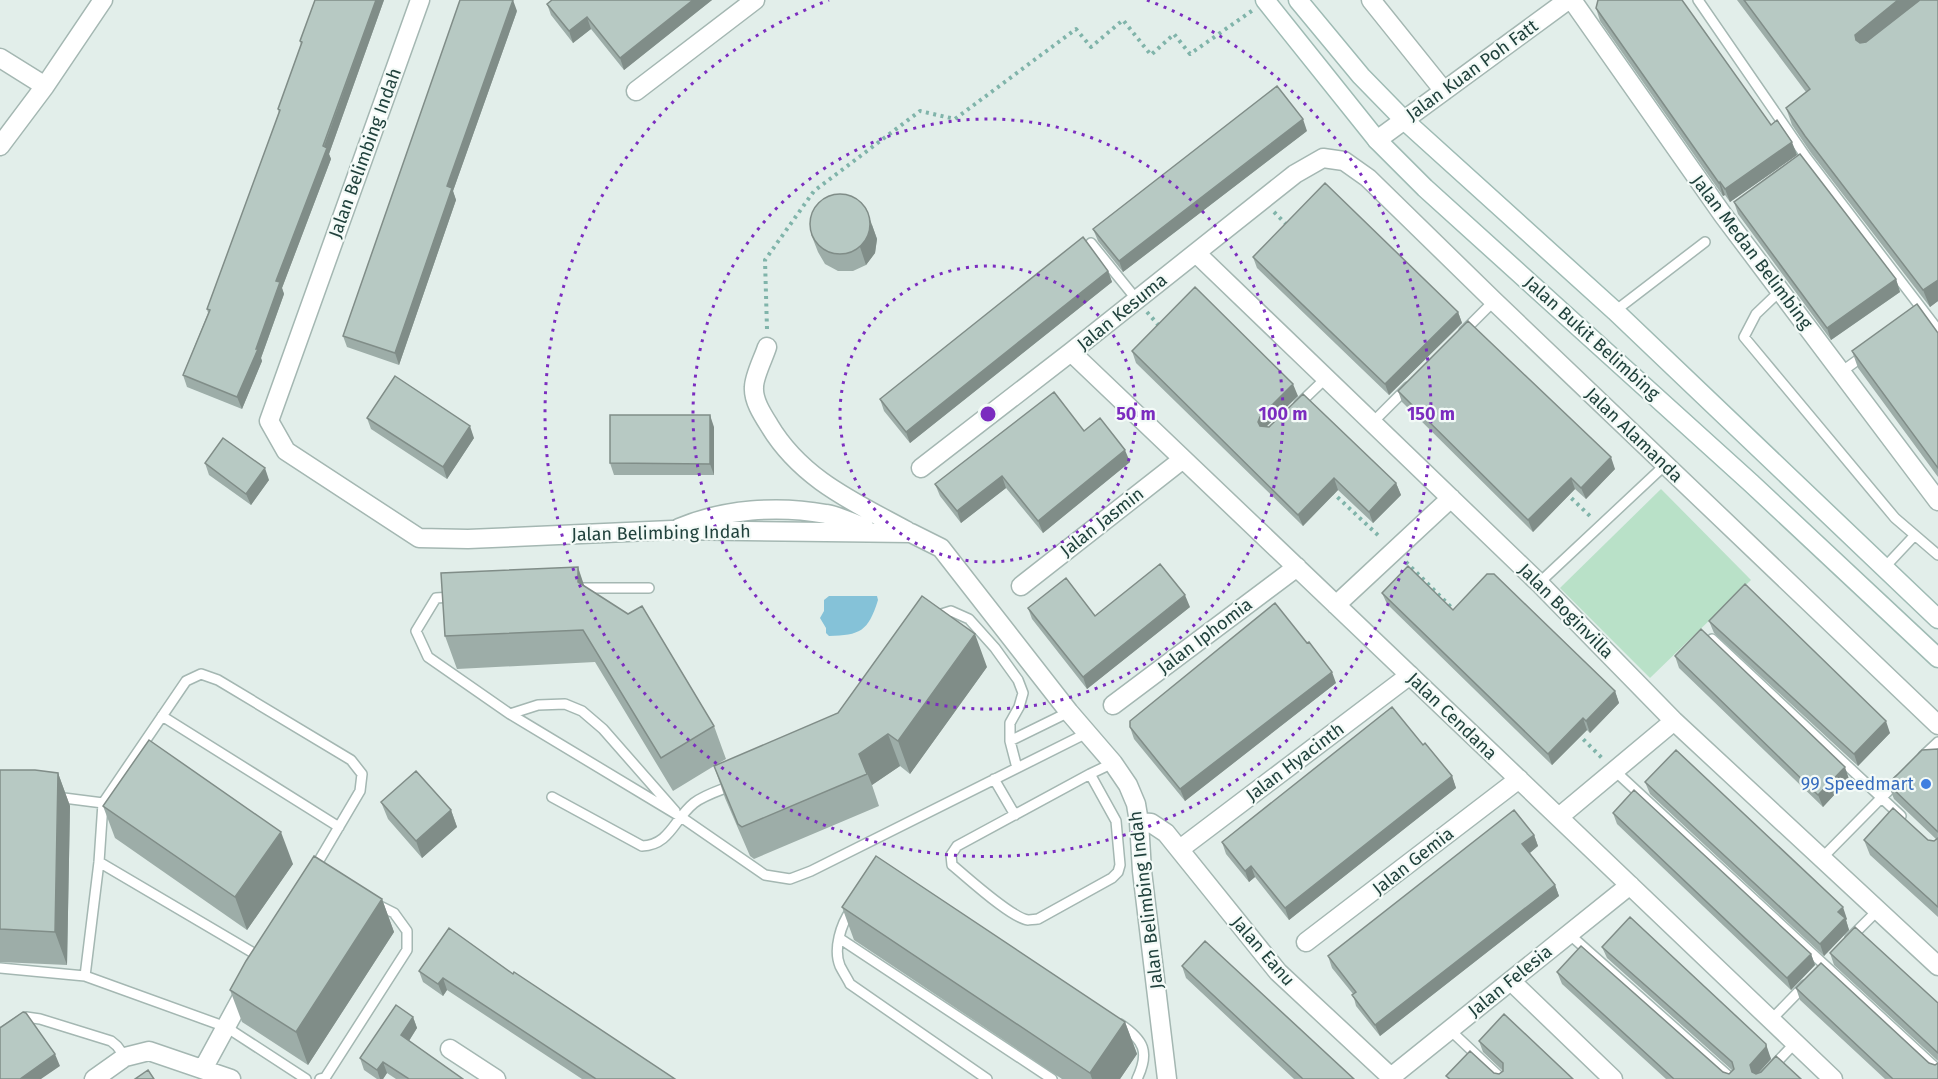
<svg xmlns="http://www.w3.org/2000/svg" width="1938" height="1079" font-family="'Fira Sans',sans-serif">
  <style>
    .green { fill: #b9e1c8 }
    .water { fill: #85c2d8 }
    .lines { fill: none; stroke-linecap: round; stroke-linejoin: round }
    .service-casing { stroke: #a4b7b2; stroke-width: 12 }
    .minor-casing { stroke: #a4b7b2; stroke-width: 21 }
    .secondary-casing { stroke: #9fbbb4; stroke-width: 21 }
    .path { stroke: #80b4aa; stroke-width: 4; stroke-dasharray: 3 4.5; stroke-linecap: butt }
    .service { stroke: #fff; stroke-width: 9 }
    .minor { stroke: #fff; stroke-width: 18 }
    .secondary { stroke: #fff; stroke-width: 18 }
    .wall { fill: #9dada8 }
    .shaded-wall { fill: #808d88 }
    .building { fill: #b7c9c3; stroke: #808d88; stroke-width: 1.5 }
    .ring { fill: none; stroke: #7b2cbf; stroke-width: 3; stroke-dasharray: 3 6 }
    .shop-dot { fill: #3f7fe0; stroke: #f3faf7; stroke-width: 2 }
    .labels { text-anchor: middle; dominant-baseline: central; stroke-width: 4.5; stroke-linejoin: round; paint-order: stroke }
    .street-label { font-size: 18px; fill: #20413c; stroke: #f3faf7 }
    .shop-label { font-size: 18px; fill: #366cbe; stroke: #f3faf7; text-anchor: end }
    .centre { fill: #7b2cbf; stroke: #f3faf7; stroke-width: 3 }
    .ring-label { font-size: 18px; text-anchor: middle; font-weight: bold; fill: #7b2cbf; stroke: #f3faf7; stroke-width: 4.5; stroke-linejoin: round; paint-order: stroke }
  </style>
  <rect width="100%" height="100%" fill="#e2eeea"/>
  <path class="green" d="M1661,489L1751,580L1650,678L1560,588Z"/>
  <path class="water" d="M829,596H877L878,600C868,632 860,635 829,636L826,633V628L820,618L824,611V600Z"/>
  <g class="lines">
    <g class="service-casing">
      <path id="service" d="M1698,0L1806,157
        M1794,166L1806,157L1938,330
        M1091,243L1137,300
        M1780,291L1756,314L1744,337L1895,518L1938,555
        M1615,311L1705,242
        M1464,331L1494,301
        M1841,372L1866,354
        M1299,404L1326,378
        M1372,423L1408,387
        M1884,568L1914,536
        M1539,583L1665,465
        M574,588H649
        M452,597L436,598L416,631L428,657L510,714L681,817L765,875L790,879L811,871L1087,733
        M935,616L951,611L969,619L995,648L1018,680L1023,693L1019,707L1010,723V741L1069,712
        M1712,639L1901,816
        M510,714L538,705L565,704L582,711L603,729L675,811
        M162,716L339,827
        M1010,741L1017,768
        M1923,756L1938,742
        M1615,771L1938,1070
        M1090,774L1116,821L1120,865L1118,872L1112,878L1038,919C1036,919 1029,920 1028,920C1011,918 967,877 952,865L951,855L957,846L1090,774L1113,763
        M994,779L1015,815
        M56,797L103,803
        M552,797L642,846C670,845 674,819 694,803C704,795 721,790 733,785
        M1822,858L1899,780
        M99,862L262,958
        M851,910C841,924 833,949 840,966C843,972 847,978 850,984L987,1079
        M1569,934L1732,1079
        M839,938L1052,1079
        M1850,938L1878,910
        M0,968L85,976L226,1027L306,1079
        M85,976L99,862L103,803L186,681L201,674L218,680L351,760L362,774L360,791L314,869
        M1771,1020L1805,985
        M1120,1024C1144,1040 1150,1052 1137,1079
        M1450,1030L1502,1079
        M0,1034L26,1017L40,1019L111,1041L117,1046L125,1057
        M320,1079L325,1078L407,950V931L394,913L374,903
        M1761,1079L1795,1043"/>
    </g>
    <g class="minor-casing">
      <path id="minor" d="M420,0L269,421L286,451L419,538L468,539L672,530L911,533L941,548L1069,712L1113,763L1128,785L1136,804L1139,822L1142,871L1167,1079
        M1371,0L1444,91
        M1572,0L1723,215L1938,501
        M0,58L45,86
        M636,91L755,0
        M1377,140L1568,0
        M0,146L45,86L103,0
        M1196,253L1539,583L1674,721L1938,966
        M767,347C764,357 754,376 754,387C753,400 762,414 769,425C801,479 854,502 907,531
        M1071,352L1833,1079
        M921,468L1071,352L1295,174L1323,158L1344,161L1368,178L1494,301L1938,725
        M679,528C724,509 778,505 826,514C839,516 853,523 865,528
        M1021,586L1183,459
        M1336,605L1451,498
        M1113,705L1297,567
        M1559,817L1674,721
        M1139,822L1151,823L1166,833L1278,972L1393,1079
        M1180,849L1410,675
        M1306,942L1519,779
        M1511,981L1613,1079
        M450,1049L496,1079
        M203,1069L247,988
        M1391,1077L1630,885
        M94,1079L125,1057L149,1051L231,1079"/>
    </g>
    <g class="secondary-casing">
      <path id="secondary" d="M1265,0L1377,140L1425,188L1751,483L1938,658
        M1298,0L1361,76L1404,120L1615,311L1938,619"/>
    </g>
    <path class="path" d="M1274,212L1288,226
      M1147,312L1160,327
      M767,329L765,260L814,191L920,111L955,119L1076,29L1091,47L1123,20L1151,55L1174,34L1190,54L1253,10
      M1332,492L1381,538
      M1566,493L1591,517
      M1406,562L1456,612
      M1578,734L1602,758"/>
    <use href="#service" class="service"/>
    <use href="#minor" class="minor"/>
    <use href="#secondary" class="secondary"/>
  </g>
  <path class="wall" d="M315,0H384L329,154L331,159L282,288L284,294L261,358L262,361L242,409L187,387L183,375L208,313L207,309L279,113L278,109L301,45L300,41Z
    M552,0H712L624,70L591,29L573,43L551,15L547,4Z
    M1737,0H1938V301L1930,307L1811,153L1792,125L1786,108L1806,92Z
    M1596,8L1771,125L1797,155L1730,202L1725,195L1723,196L1600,21Z
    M517,11L453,191L456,200L399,365L347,347L343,336Z
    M1307,131L1123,272L1098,241L1093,229Z
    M1734,202L1896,279L1900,292L1831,340L1738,214Z
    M872,225L877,239L875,253L866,265L853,271H838L825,264L818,252L811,234Z
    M1253,257L1458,312L1462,323L1389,395L1257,268Z
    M1108,271L1112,282L910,443L884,411L880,399Z
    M1938,333V477L1858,368L1852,351Z
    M1132,351L1298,396L1266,426L1396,483L1401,495L1373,523L1338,490L1303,526L1136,363Z
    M1398,391L1615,469L1586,499L1575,489L1533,532L1402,402Z
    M367,418L474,438L447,479L371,429Z
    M714,427V475H614L610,463Z
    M1084,431L1130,462L1043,533L1006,488L961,523L940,496L935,484Z
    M205,463L269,480L251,505L209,475Z
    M584,586L714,726L726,759L714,766L987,667L910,774L900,766L872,785L879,806L754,859L750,856L725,798L714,766L673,791L595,662L457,669L445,636Z
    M1382,593L1453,610L1615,691L1619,703L1590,733L1587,730L1552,765L1387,604Z
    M1190,607L1087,689L1032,619L1028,608L1095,616Z
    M1709,621L1890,733L1858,766L1714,633Z
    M1675,656L1849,779L1823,807L1679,668Z
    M1336,683L1185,801L1134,739L1130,727Z
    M1423,745L1452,776L1456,788L1289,920L1255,877L1249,882L1226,854L1222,842Z
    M1938,749V917L1870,855L1864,840H1928L1934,841L1937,840L1894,799L1888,784Z
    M0,770L58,773L70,806L67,965L0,962Z
    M1645,782L1847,919L1846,920L1849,930L1824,956L1650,794Z
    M381,802L451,810L457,827L422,858L388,819Z
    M103,806L293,864L247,930L115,838Z
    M1613,813L1811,954L1815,965L1791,990L1617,824Z
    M1534,835L1538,846L1530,853L1555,885L1559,896L1380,1036L1356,1006L1353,994L1332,968L1328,956Z
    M382,899L394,932L308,1065L242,1022L230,990Z
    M842,907L1125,1022L1137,1054L1120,1079H1062L854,940Z
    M1602,947L1770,1056L1771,1059L1758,1073L1801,1079H1666L1562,984L1557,972L1723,1072L1729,1074L1733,1071L1607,958Z
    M1830,953L1938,1003V1061L1834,965Z
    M1182,966L1354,1079H1294L1186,978Z
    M419,971L513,974L675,1079H582L447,990L443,996L423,982Z
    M1796,988L1938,1079H1885L1800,1000Z
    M413,1017L417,1028L409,1041L463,1079H396L387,1073L383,1079H377L364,1070L360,1058Z
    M1479,1041L1573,1079H1448L1446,1076L1494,1073L1499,1074L1503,1071L1483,1052Z"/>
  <path class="shaded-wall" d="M376,0H384L329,154L331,159L282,288L284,294L261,358L262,361L242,409L237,397L256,349L276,281Z
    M513,0L517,11L453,191L456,200L399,365L395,353L447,186Z
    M693,0H712L624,70L620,58Z
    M1898,0H1926L1862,58L1856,40L1855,35Z
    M587,17L591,29L573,43L569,31Z
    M1303,119L1307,131L1123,272L1119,261Z
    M1792,142L1797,155L1730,202L1725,189Z
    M1720,182L1725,195L1723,196L1719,183Z
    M866,208L877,239L875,253L866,265L860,247Z
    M1108,271L1112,282L910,443L906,432Z
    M1896,279L1900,292L1831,340L1827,328Z
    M1938,279V301L1930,307L1923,290Z
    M1458,312L1462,323L1389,395L1385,384Z
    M1293,384L1298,396L1264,429L1262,434L1258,422L1260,417Z
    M710,415L714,427V475L710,464Z
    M470,426L474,438L447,479L443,467Z
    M1125,450L1130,462L1043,533L1038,521Z
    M1611,457L1615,469L1586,499L1581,488Z
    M265,468L269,480L251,505L246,494Z
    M1002,476L1006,488L961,523L957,511Z
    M1334,478L1338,490L1303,526L1298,515Z
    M1571,478L1575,489L1533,532L1528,520Z
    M1396,483L1401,495L1373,523L1369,512Z
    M578,567L589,600L578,582Z
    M1185,595L1190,607L1087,689L1083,677Z
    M975,634L987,667L910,774L898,741Z
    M1332,672L1336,683L1185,801L1180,789Z
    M1615,691L1619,703L1590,733L1586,721Z
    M1583,718L1587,730L1552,765L1548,754Z
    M1886,721L1890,733L1858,766L1854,754Z
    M888,734L900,766L872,785L859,754Z
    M1845,767L1849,779L1823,807L1818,795Z
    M58,773L70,806L67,965L55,932Z
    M1452,776L1456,788L1289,920L1285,908Z
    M451,810L457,827L422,858L416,841Z
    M281,832L293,864L247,930L235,897Z
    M1534,835L1538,846L1526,856L1522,844Z
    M1251,866L1255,877L1249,882L1245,871Z
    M1555,885L1559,896L1380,1036L1375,1025Z
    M382,899L394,932L308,1065L296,1032Z
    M1843,907L1847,919L1846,920L1849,930L1824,956L1820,944L1838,912Z
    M1811,954L1815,965L1791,990L1787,978Z
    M443,978L447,990L443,996L438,984Z
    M413,1017L417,1028L405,1047L401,1035Z
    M1125,1022L1137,1054L1120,1079H1092L1090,1073Z
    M1766,1044L1771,1059L1755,1077L1752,1072L1750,1065Z
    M55,1054L60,1066L41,1079H20Z
    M383,1062L387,1073L383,1079H380L377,1070Z"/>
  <path class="building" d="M315,0H376L323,146L327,148L276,281L280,282L256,349H258L237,397L183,375L210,310L207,309L280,110L278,109L302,42L300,41Z
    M460,0H513L447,186L452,188L395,353L343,336Z
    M552,0H693L620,58L587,17L569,31L547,4Z
    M1598,0H1682L1771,125L1777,120L1792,142L1725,189L1720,182L1719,183L1596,8Z
    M1744,0H1898L1855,35L1856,40L1860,43L1866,42L1920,0H1938V280L1923,290L1805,136L1786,108L1810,89Z
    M1277,86L1303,119L1119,261L1093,229Z
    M1800,154L1896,279L1827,328L1734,202Z
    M1325,183L1458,312L1385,384L1253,257Z
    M810 224a30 30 0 1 1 60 0a30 30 0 1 1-60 0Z
    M1083,237L1108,271L906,432L880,399Z
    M1195,287L1293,384L1260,417L1258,422L1260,426L1269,427L1303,394L1396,483L1369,512L1334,478L1298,515L1132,351Z
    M1917,304L1938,333V468L1852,351Z
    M1468,321L1611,457L1581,488L1571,478L1528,520L1398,391Z
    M395,376L470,426L443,467L367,418Z
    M1054,392L1084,431L1100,418L1125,450L1038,521L1002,476L957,511L935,484Z
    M610,415H710V464L610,463Z
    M223,438L265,468L246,494L205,463Z
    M1160,564L1185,595L1083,677L1028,608L1066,578L1095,616Z
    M1408,566L1453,610L1487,574H1494L1615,691L1586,721L1583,718L1548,754L1382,593Z
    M578,567V582L628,614L642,606L714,726L661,758L583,630L445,636L441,573Z
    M1745,584L1886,721L1854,754L1709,621Z
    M922,596L975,634L898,741L888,734L859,754L867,774L742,827L738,824L714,766L838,713Z
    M1275,603L1307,643L1309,642L1332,672L1180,789L1130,727V721Z
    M1701,629L1845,767L1818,795L1675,656Z
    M1392,707L1423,745L1425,743L1452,776L1285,908L1251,866L1245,871L1222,842Z
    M149,740L281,832L235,897L103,806Z
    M1938,749V832L1888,784L1922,750Z
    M1676,750L1843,907L1838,912L1845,918L1820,944L1645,782Z
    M0,770H35L58,773L55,932L0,929Z
    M416,771L451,810L416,841L381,802Z
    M1634,790L1811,954L1787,978L1613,813Z
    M1893,808L1928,840L1934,841L1938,838V907L1864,840Z
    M1514,810L1534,835L1522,844L1555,885L1375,1025L1352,995L1356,992L1328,956Z
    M314,856L382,899L296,1032L230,990L246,961Z
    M876,856L1125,1022L1090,1073L842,907Z
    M1630,917L1766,1044V1047L1750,1065L1752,1072L1756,1074L1761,1072L1776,1056L1801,1079H1674L1557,972L1581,946L1723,1072L1729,1074L1734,1069L1732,1062L1602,947Z
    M1855,927L1938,1003V1053L1830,953Z
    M449,928L513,974L514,972L675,1079H596L443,978L438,984L419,971Z
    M1205,941L1354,1079H1303L1182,966Z
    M1821,963L1929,1063L1935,1065L1938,1063V1079H1893L1796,988Z
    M396,1005L413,1017L401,1035L463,1079H409L383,1062L377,1070L360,1058Z
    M23,1012L26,1013L55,1054L20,1079H0V1028Z
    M1504,1014L1573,1079H1450L1446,1076L1470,1051L1494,1073L1499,1074L1503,1071V1063L1479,1041Z
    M148,1070L154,1079H135Z"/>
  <g class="ring">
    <circle cx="988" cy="414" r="148"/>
    <circle cx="988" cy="414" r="295"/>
    <path d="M1147 0A443 443 0 1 1 829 0"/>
  </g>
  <circle class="shop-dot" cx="1926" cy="784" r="6"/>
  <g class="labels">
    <g class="street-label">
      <text transform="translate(1472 70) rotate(-36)">Jalan Kuan Poh Fatt</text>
      <text transform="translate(365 153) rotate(-70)">Jalan Belimbing Indah</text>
      <text transform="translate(1752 252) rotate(53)">Jalan Medan Belimbing</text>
      <text transform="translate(1122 312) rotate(-39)">Jalan Kesuma</text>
      <text transform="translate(1592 338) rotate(42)">Jalan Bukit Belimbing</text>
      <text transform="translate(1634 435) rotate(44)">Jalan Alamanda</text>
      <text transform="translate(1102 522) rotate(-38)">Jalan Jasmin</text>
      <text transform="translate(661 533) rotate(-1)">Jalan Belimbing Indah</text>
      <text transform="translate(1566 611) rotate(45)">Jalan Boginvilla</text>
      <text transform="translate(1205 636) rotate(-37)">Jalan Iphomia</text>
      <text transform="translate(1452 716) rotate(44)">Jalan Cendana</text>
      <text transform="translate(1295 762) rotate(-37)">Jalan Hyacinth</text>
      <text transform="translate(1413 861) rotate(-38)">Jalan Gemia</text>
      <text transform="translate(1146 900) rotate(-97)">Jalan Belimbing Indah</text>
      <text transform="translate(1263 951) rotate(49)">Jalan Eanu</text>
      <text transform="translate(1510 981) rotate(-39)">Jalan Felesia</text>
    </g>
    <g class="shop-label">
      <text x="1914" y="784">99 Speedmart</text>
    </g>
  </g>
  <circle cx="988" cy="414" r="9" class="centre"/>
  <g class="ring-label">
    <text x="1136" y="420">50 m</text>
    <text x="1283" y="420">100 m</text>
    <text x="1431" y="420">150 m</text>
  </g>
</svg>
